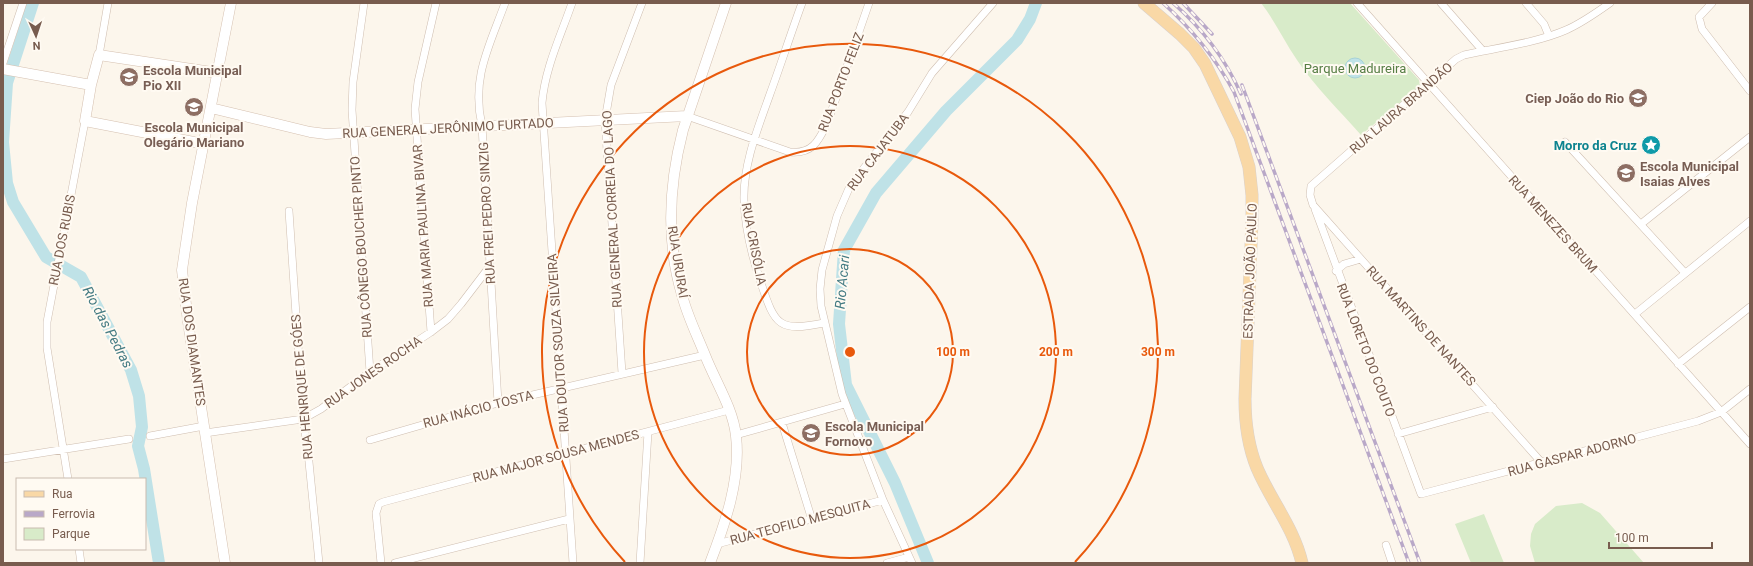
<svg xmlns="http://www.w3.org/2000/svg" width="1753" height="566" font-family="Roboto,sans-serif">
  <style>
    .green { fill: #d8ebc9 }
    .water { fill: #bfe2e7; stroke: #a6d2d8 }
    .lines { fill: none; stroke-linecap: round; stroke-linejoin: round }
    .river { stroke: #bfe2e7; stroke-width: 12 }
    .street-casing { stroke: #cfbeb0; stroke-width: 8 }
    .secondary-casing { stroke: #d5c0b0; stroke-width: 11 }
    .primary-casing { stroke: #d9d1cd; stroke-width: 13 }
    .street { stroke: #fff; stroke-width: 7 }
    .secondary { stroke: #fff; stroke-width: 10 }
    .primary { stroke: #f9d8a6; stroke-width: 12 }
    .rail-casing { stroke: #b9a8c8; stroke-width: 3.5 }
    .rail { stroke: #fffaf2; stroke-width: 2; stroke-dasharray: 6; stroke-linecap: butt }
    .ring { fill: none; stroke: #e8590c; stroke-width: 2 }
    .labels { text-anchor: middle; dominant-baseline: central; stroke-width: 4; stroke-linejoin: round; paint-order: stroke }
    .park-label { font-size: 13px; fill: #577e45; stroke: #fffaf2 }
    .education-label { font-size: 13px; font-weight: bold; fill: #785e54; stroke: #fffaf2; text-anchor: start }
    .street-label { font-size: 13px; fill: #785c4e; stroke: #fffaf2 }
    .culture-label { font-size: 13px; font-weight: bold; fill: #0d838f; stroke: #fffaf2; text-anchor: end }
    .water-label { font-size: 14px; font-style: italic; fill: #447b83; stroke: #fffaf2 }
    .centre { fill: #e8590c; stroke: #fffaf2; stroke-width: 2 }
    .ring-label { font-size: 12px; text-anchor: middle; font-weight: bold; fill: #e8590c; stroke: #fffaf2; stroke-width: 4; stroke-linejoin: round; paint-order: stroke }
  </style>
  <rect width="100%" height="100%" fill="#fcf6ec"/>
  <path class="green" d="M1261,3H1350L1419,80L1420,86L1361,135C1339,110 1315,87 1297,60C1284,41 1275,21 1261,3Z
    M1582,503L1600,513L1644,563H1535L1530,546L1531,534L1535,524L1556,506Z
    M1484,514L1504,563H1471L1455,524Z"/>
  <path class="water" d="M1345 68a10 10 0 1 1 20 0a10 10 0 1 1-20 0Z"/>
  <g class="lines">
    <path class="river" d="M33,3L7,83L3,142L7,183L13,202L46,257L81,277L131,370L139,396L142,427L138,446L144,469L159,563
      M928,563L895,483L846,385L839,324L844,250L876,193L946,111L1017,40L1030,19L1036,3"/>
    <g class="street-casing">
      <path id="street" d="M364,3L353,82L352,110L370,372
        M572,3C561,35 545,68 542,103L573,563
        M802,3C791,33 781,64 770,94C758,128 743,164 744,200C745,227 752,257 761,283C775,326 779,332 824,323
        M1357,3L1750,444
        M1441,3L1483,51
        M1526,3L1544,24L1549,36
        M1712,3L1699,17L1702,29L1750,91
        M99,55L108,3
        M3,63L23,3
        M687,116L790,152C812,154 818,142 827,124L869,3
        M1565,142L1685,273
        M1315,209L1421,494L1698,421L1721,412L1750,389
        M289,211L303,419L308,452L319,563
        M1641,224L1750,137
        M1336,271L1344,264L1361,259
        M1635,314L1750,221
        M431,332L415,109L418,82L436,3
        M1678,364L1750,307
        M622,373L605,120L611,85L642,3
        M498,403L482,126C471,78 489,47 505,3
        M782,423L812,520
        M205,433L303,419L321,409L370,372L431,332L448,319L461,304L490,266
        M1398,434L1493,407
        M736,435L845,404
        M150,436L204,426
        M370,440L498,403L705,355
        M3,459L129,439
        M1542,463L1313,205L1310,195L1311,186L1456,59L1464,55C1496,48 1536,43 1566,30C1582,23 1596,13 1610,3
        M68,479L47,348V322L85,121
        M717,544L883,500
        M1386,545L1392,563
        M79,549L81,563
        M381,563L376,513L379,504L383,502L729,410
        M395,563L569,519
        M640,563L648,432
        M887,563L909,557
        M912,563L883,500L842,394L821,306L820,289L822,270L837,216L850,186L908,112L932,73L993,3"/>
    </g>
    <g class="secondary-casing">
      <path id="secondary" d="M3,69L91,85
        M211,108L310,132L326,134L687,116
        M204,144L85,121L91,85L99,55L218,73
        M225,563L188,322L182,270L192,203L231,3
        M710,563C725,524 741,479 736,436C733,408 715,381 705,355C697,335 687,315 682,295C666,241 669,184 683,130L726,3"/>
    </g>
    <g class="primary-casing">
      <path id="primary" d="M1144,3L1180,34L1194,48L1205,64L1240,137L1249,167L1252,195V220L1245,399C1245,422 1248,446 1257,468C1271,501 1294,528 1302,563"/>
    </g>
    <use href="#street" class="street"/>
    <use href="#secondary" class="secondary"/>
    <use href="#primary" class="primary"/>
    <g class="rail-casing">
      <path id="rail" d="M1163,3C1193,30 1215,57 1234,92L1409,563
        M1173,3C1203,29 1225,58 1241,94
        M1183,3L1212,34
        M1242,85L1420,563"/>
    </g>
    <use href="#rail" class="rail"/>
  </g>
  <g class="ring">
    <circle cx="850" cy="352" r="103"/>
    <circle cx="850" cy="352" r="206"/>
    <path d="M625 562A308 308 0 1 1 1075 562"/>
  </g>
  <defs>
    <g id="school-disc" transform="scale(1)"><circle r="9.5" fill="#8d6e63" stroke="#fffaf2"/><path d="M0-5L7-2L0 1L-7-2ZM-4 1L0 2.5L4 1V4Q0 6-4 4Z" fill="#fff"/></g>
    <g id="sight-disc" transform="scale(1)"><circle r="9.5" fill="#0f9aa8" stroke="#fffaf2"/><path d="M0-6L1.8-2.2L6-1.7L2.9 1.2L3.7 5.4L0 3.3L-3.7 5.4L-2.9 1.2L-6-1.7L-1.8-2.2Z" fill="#fff"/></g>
  </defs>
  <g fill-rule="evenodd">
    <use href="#school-disc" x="129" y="77"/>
    <use href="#school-disc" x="1638" y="98"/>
    <use href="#school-disc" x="194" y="107"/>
    <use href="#sight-disc" x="1651" y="145"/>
    <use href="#school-disc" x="1626" y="173"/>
    <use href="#school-disc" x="811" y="433"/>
  </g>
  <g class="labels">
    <g class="park-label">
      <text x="1355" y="68">Parque Madureira</text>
    </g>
    <g class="education-label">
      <text x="143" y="70">Escola Municipal<tspan x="143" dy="15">Pio XII</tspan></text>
      <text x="1624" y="98" text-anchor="end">Ciep João do Rio</text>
      <text x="194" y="127" text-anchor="middle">Escola Municipal<tspan x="194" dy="15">Olegário Mariano</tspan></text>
      <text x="1640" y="166">Escola Municipal<tspan x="1640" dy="15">Isaias Alves</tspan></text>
      <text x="825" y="426">Escola Municipal<tspan x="825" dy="15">Fornovo</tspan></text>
    </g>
    <g class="street-label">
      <text transform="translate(841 82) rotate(-69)">RUA PORTO FELIZ</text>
      <text transform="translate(1401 108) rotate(-41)">RUA LAURA BRANDÃO</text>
      <text transform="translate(448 128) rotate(-3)">RUA GENERAL JERÔNIMO FURTADO</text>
      <text transform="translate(878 152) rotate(-53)">RUA CAJATUBA</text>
      <text transform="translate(612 209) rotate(-93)">RUA GENERAL CORREIA DO LAGO</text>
      <text transform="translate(487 213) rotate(-93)">RUA FREI PEDRO SINZIG</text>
      <text transform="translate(1553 224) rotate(48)">RUA MENEZES BRUM</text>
      <text transform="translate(423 226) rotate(-94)">RUA MARIA PAULINA BIVAR</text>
      <text transform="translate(62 240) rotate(-79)">RUA DOS RUBIS</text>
      <text transform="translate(754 244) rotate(79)">RUA CRISÓLIA</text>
      <text transform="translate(361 247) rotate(-94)">RUA CÔNEGO BOUCHER PINTO</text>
      <text transform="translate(678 262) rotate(81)">RUA URURAÍ</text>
      <text transform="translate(1250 271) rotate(-88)">ESTRADA JOÃO PAULO</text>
      <text transform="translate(1421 326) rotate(48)">RUA MARTINS DE NANTES</text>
      <text transform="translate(192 342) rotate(82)">RUA DOS DIAMANTES</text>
      <text transform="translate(558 343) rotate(-94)">RUA DOUTOR SOUZA SILVEIRA</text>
      <text transform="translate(1366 350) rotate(69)">RUA LORETO DO COUTO</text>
      <text transform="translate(373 372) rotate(-35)">RUA JONES ROCHA</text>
      <text transform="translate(302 387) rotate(-95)">RUA HENRIQUE DE GÓES</text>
      <text transform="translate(478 409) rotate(-15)">RUA INÁCIO TOSTA</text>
      <text transform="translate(1572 455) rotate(-15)">RUA GASPAR ADORNO</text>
      <text transform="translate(556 456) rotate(-15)">RUA MAJOR SOUSA MENDES</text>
      <text transform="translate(800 522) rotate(-15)">RUA TEOFILO MESQUITA</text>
    </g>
    <g class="culture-label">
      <text x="1637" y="145">Morro da Cruz</text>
    </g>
    <g class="water-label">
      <text transform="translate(842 282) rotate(-85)">Rio Acari</text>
      <text transform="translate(108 327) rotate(62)">Rio das Pedras</text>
    </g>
  </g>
  <circle cx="850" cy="352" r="6" class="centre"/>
  <g class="ring-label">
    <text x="953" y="356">100 m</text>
    <text x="1056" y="356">200 m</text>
    <text x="1158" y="356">300 m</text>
  </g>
  <rect width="1753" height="566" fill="none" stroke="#785c4e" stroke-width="8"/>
  <rect x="16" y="478" width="130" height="72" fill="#fffaf2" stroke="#c9bbb0"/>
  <rect x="24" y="491" width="20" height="6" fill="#f9d8a6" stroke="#c9bbb0"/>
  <text x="52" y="498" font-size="12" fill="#785c4e">Rua</text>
  <rect x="24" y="511" width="20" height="6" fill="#b9a8c8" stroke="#c9bbb0"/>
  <text x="52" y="518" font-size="12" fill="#785c4e">Ferrovia</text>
  <rect x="24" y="528" width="20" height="12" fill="#d8ebc9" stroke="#c9bbb0"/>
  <text x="52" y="538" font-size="12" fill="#785c4e">Parque</text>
  <g transform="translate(36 36) rotate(177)" stroke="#fffaf2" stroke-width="3" paint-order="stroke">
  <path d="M0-3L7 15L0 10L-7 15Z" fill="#785c4e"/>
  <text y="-6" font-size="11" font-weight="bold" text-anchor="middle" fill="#785c4e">N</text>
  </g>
  <path d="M1609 542v6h103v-6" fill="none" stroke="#785c4e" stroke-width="2"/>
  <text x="1615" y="542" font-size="12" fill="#785c4e" stroke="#fffaf2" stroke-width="3" paint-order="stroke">100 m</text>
</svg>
